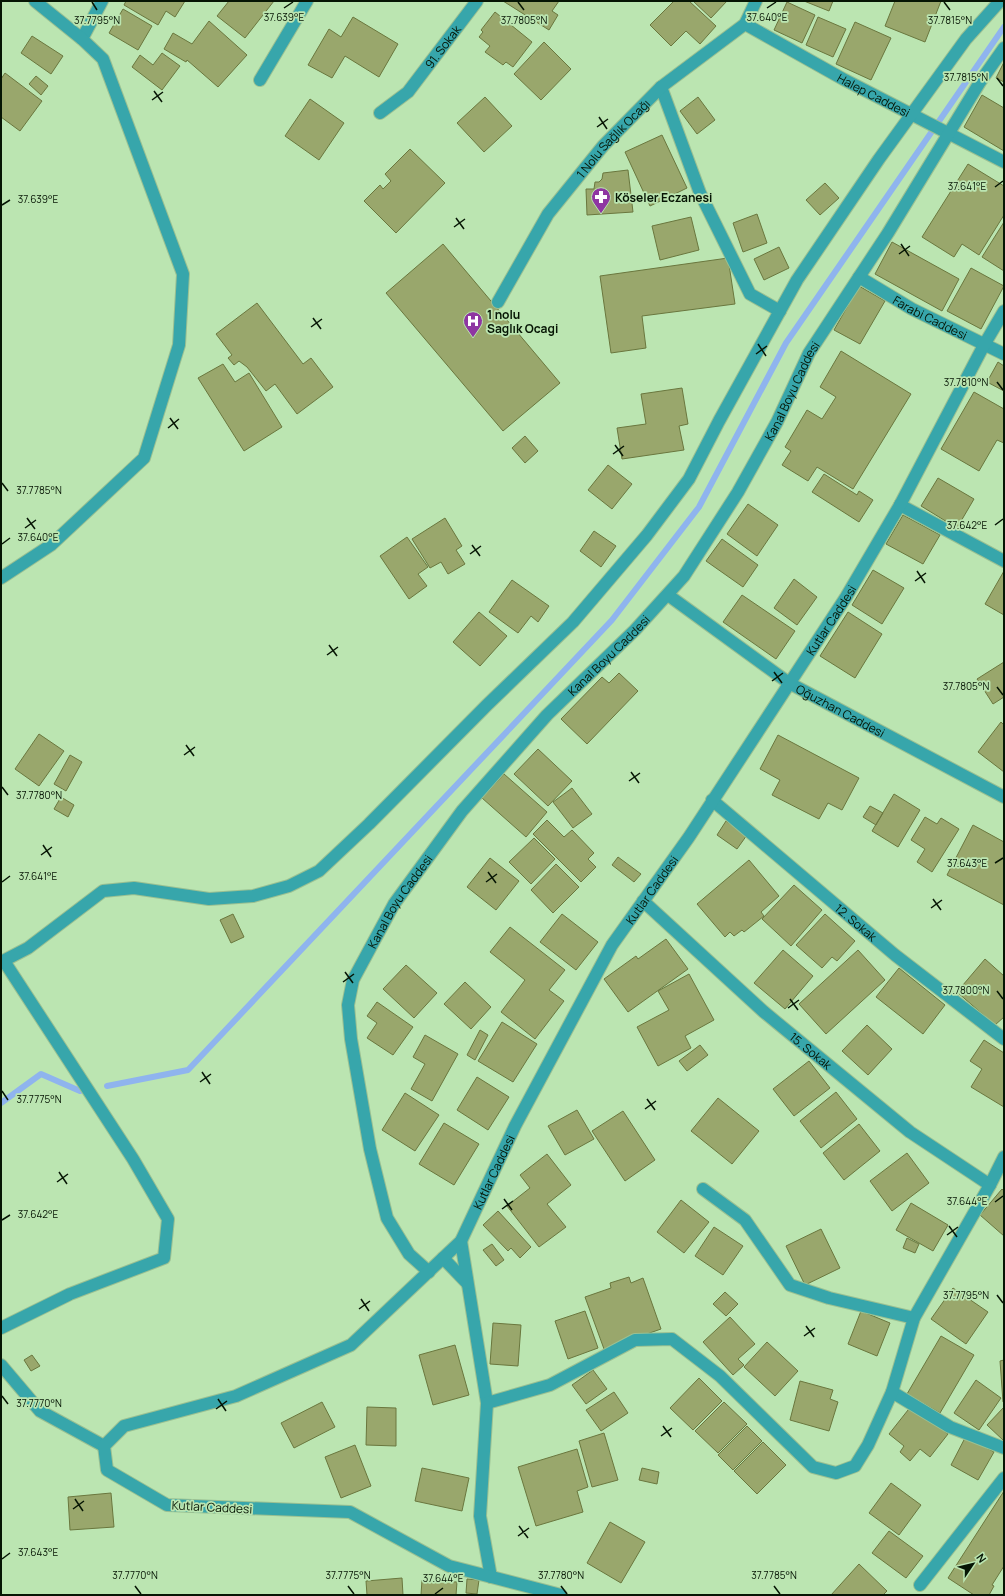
<svg xmlns="http://www.w3.org/2000/svg" width="1005" height="1596" font-family="Manrope,sans-serif">
  <style>
    .lines { fill: none; stroke-linecap: round; stroke-linejoin: round }
    .stream { stroke: #8fb4ee; stroke-width: 6 }
    .building { fill: #99a76c; stroke: #6a773e }
    .minor-casing { stroke: #9ac092; stroke-width: 14 }
    .minor { stroke: #37a6ab; stroke-width: 12 }
    .ticks { fill: none; stroke: #061504; stroke-width: 1.5 }
    .labels { text-anchor: middle; dominant-baseline: central; stroke-width: 3.5; stroke-linejoin: round; paint-order: stroke }
    .street-label { font-size: 12px; fill: #061504; stroke: #bbe5b1 }
    .poi-label { font-size: 12px; font-weight: bold; fill: #061504; stroke: #bbe5b1; text-anchor: start }
    .ticks-label { font-size: 10px; text-anchor: middle; fill: #061504; stroke: #bbe5b1; stroke-width: 3.5; stroke-linejoin: round; paint-order: stroke }
  </style>
  <rect width="100%" height="100%" fill="#bbe5b1"/>
  <g class="lines">
    <path class="stream" d="M107,1086L188,1070L612,620L699,507L786,343L1004,27
      M1,1103L41,1074L80,1091"/>
  </g>
  <path class="building" d="M126,1H185L175,17L166,11L158,25L124,5Z
    M229,1H274L245,38L217,16Z
    M503,1H559L552,11L558,15L549,30Z
    M674,1H689L716,26L700,44L686,31L671,46L650,25Z
    M693,1H727L711,18Z
    M804,1H833L829,11Z
    M895,1H941L925,42L885,26Z
    M787,2L815,15L802,43L774,30Z
    M123,9L152,26L138,50L109,33Z
    M495,12L532,42L513,67L506,62L503,65L485,52L490,46L479,37L483,32L481,30Z
    M353,17L398,44L379,77L345,56L332,78L308,65L329,29L341,37Z
    M818,17L846,29L833,57L806,45Z
    M209,21L247,55L218,87L187,60L186,62L164,49L173,33L192,44Z
    M855,22L891,38L871,80L836,64Z
    M32,36L63,56L51,74L21,53Z
    M544,42L571,69L541,100L514,74Z
    M162,53L180,66L162,90L132,67L140,55L153,65Z
    M1004,62V82L996,78Z
    M5,73L42,101L20,131L1,117V79Z
    M36,76L48,86L41,95L29,84Z
    M982,95L1004,108V151L964,127Z
    M485,97L512,126L484,152L457,123Z
    M698,97L715,120L697,134L680,111Z
    M310,99L344,123L319,160L285,136Z
    M662,135L687,188L650,206L625,152Z
    M410,149L445,183L396,233L364,201L380,185L383,189L391,181L385,174Z
    M968,164L1004,186V215L979,255L962,244L954,257L922,237Z
    M628,170L633,212L587,215L586,189H594L595,182H599L602,179L603,173Z
    M825,183L839,198L820,215L806,200Z
    M757,214L767,243L743,252L733,223Z
    M691,217L699,250L660,260L652,226Z
    M1004,222V271L982,257Z
    M892,242L959,279L942,311L875,274Z
    M443,244L560,383L503,431L386,293Z
    M779,247L789,268L764,280L754,259Z
    M728,258L735,304L642,316L646,348L611,353L600,276Z
    M971,268L1004,286L981,329L947,311Z
    M859,286L885,301L860,344L834,330Z
    M257,303L303,364L311,358L333,387L297,414L275,384L266,391L247,367L239,361L234,365L228,358L232,355L216,334Z
    M841,351L911,394L853,489L817,467L808,481L782,465L791,451L785,447L807,410L822,419L836,397L820,387Z
    M998,362L1004,366V391L987,382Z
    M223,364L235,382L249,373L282,427L244,451L198,378Z
    M682,388L688,424L679,426L684,450L622,459L617,428L646,424L641,394Z
    M974,392L1004,409V443L997,440L979,471L941,449Z
    M525,436L538,451L525,463L512,448Z
    M608,465L632,484L612,509L588,490Z
    M824,474L857,495L859,491L873,500L859,522L812,492Z
    M938,478L974,499L957,528L921,506Z
    M748,504L778,525L757,556L727,534Z
    M903,515L940,535L923,564L886,544Z
    M445,518L462,546L456,550L465,564L448,574L441,562L430,568L412,539Z
    M594,531L616,546L601,567L580,551Z
    M407,537L428,567L418,574L427,586L409,599L380,556Z
    M722,539L758,565L743,587L706,561Z
    M873,570L904,588L882,624L852,605Z
    M1004,571V615L985,604Z
    M794,579L817,597L797,625L774,608Z
    M512,580L549,606L538,622L531,616L518,633L489,612Z
    M742,595L795,631L776,659L723,622Z
    M479,612L507,636L480,666L453,642Z
    M848,612L882,634L855,678L820,656Z
    M1004,662V697L993,704L977,679Z
    M619,673L638,691L587,744L561,719L602,677L609,683Z
    M1001,722L1004,725V772L978,752Z
    M39,734L64,751L39,786L15,769Z
    M778,735L859,778L842,810L828,803L819,819L772,795L780,780L760,769Z
    M538,749L572,781L548,806L514,774Z
    M70,755L82,762L66,791L54,784Z
    M504,774L547,812L526,837L482,798Z
    M572,788L592,814L573,828L553,802Z
    M894,794L920,810L898,847L872,831Z
    M61,797L74,805L68,817L54,809Z
    M870,806L883,813L876,825L863,817Z
    M925,817L937,824L941,818L959,829L932,872L917,862L925,849L911,840Z
    M547,820L564,837L572,830L594,853L588,859L596,867L581,882L533,834Z
    M726,821L747,835L737,849L717,835Z
    M973,825L1004,842V905L947,875Z
    M534,838L555,859L531,884L509,862Z
    M618,857L641,874L634,882L612,865Z
    M490,858L519,881L496,910L467,887Z
    M749,860L779,896L761,912L764,916L744,932L742,930L734,936L730,932L725,937L697,904Z
    M556,864L579,887L553,913L531,890Z
    M794,885L822,910L791,946L762,919Z
    M233,914L244,937L231,943L220,920Z
    M562,914L598,942L576,970L540,942Z
    M825,914L855,941L837,961L832,957L822,968L796,945Z
    M510,927L565,970L549,990L564,1001L535,1039L501,1012L525,980L490,952Z
    M666,939L688,969L628,1012L604,979L636,956L638,959Z
    M783,950L813,976L785,1009L754,983Z
    M858,950L885,980L826,1034L799,1004Z
    M985,959L1004,976V1017L995,1025L957,992Z
    M406,965L437,993L414,1018L383,989Z
    M899,968L945,1005L923,1034L876,997Z
    M689,974L714,1020L685,1036L691,1048L658,1066L637,1027L669,1010L658,991Z
    M465,982L491,1007L471,1029L444,1004Z
    M377,1002L413,1027L393,1055L367,1038L377,1023L367,1016Z
    M502,1022L537,1044L513,1082L478,1061Z
    M867,1025L892,1049L868,1075L842,1051Z
    M480,1030L488,1035L475,1060L467,1055Z
    M425,1035L458,1054L432,1101L411,1089L425,1064L413,1057Z
    M984,1040L1004,1053V1107L971,1087L982,1069L970,1061Z
    M700,1045L708,1055L687,1071L679,1061Z
    M809,1061L830,1088L794,1116L773,1089Z
    M477,1077L509,1097L488,1130L457,1110Z
    M836,1092L857,1119L821,1148L800,1121Z
    M405,1093L439,1115L415,1151L382,1130Z
    M718,1098L759,1131L732,1164L691,1131Z
    M577,1110L594,1139L565,1155L548,1126Z
    M623,1111L655,1160L625,1181L592,1131Z
    M444,1123L479,1144L454,1185L419,1164Z
    M859,1124L880,1151L844,1180L823,1153Z
    M907,1153L929,1183L892,1211L870,1181Z
    M547,1154L571,1185L547,1204L566,1227L539,1247L507,1206L530,1188L520,1175Z
    M1002,1189L1004,1191V1236L980,1215Z
    M681,1200L709,1222L684,1253L657,1232Z
    M911,1203L948,1225L933,1251L896,1230Z
    M498,1211L531,1247L520,1258L511,1248L508,1251L483,1225Z
    M714,1227L743,1246L723,1275L695,1256Z
    M821,1229L840,1268L805,1285L786,1246Z
    M907,1238L919,1244L915,1253L903,1248Z
    M492,1244L504,1260L496,1266L483,1250Z
    M629,1277L631,1283L643,1278L661,1329L604,1349L585,1297L611,1288L610,1283Z
    M953,1288L988,1312L966,1344L931,1319Z
    M725,1292L738,1304L726,1316L713,1304Z
    M585,1311L598,1348L568,1359L555,1321Z
    M861,1311L890,1323L877,1356L848,1344Z
    M730,1317L755,1344L738,1359L744,1365L733,1375L703,1342Z
    M493,1323L521,1325L518,1366L490,1364Z
    M941,1336L974,1355L940,1413L907,1394Z
    M767,1342L798,1371L775,1396L744,1367Z
    M455,1345L469,1395L433,1405L419,1355Z
    M32,1355L40,1366L31,1371L24,1360Z
    M1004,1360V1402H1003L1000,1361Z
    M593,1370L607,1389L586,1404L572,1385Z
    M699,1378L722,1401L693,1430L670,1408Z
    M976,1380L1001,1398L979,1430L954,1413Z
    M800,1381L833,1390L830,1399L838,1402L829,1431L790,1420Z
    M614,1392L628,1413L601,1431L586,1410Z
    M322,1402L335,1427L294,1448L281,1423Z
    M724,1402L747,1424L718,1453L695,1431Z
    M912,1405L948,1434L930,1457L920,1449L910,1461L900,1452L904,1446L889,1434Z
    M367,1407L396,1408V1446L366,1445Z
    M1004,1407V1441L987,1425Z
    M747,1426L762,1441L733,1470L718,1455Z
    M604,1433L618,1480L592,1487L579,1441Z
    M966,1436L994,1452L978,1480L951,1465Z
    M763,1442L786,1465L757,1494L734,1471Z
    M355,1445L371,1486L341,1498L325,1457Z
    M577,1449L588,1487L577,1491L583,1512L536,1526L518,1467Z
    M422,1468L469,1478L462,1511L415,1501Z
    M642,1468L659,1472L657,1484L639,1480Z
    M891,1483L921,1505L899,1535L869,1513Z
    M1004,1491V1566L992,1585L994,1586L989,1595H974L948,1578Z
    M111,1493L114,1527L70,1530L68,1497Z
    M610,1522L645,1542L621,1583L587,1563Z
    M889,1531L923,1556L906,1578L872,1553Z
    M859,1564L887,1591L883,1595H831Z
    M402,1578L403,1595H367L366,1581Z
    M467,1579L479,1580L477,1594L466,1593Z
    M422,1580L457,1582L456,1595H421Z"/>
  <g class="lines">
    <g class="minor-casing">
      <g id="minor">
        <path id="s1" d="M745,24L843,79L1004,162"/>
        <path d="M82,39L102,1"/>
        <path d="M260,80L307,1"/>
        <path d="M661,87L700,193L750,294L780,311"/>
        <path id="s2" d="M380,113L408,92L477,1"/>
        <path id="s3" d="M859,277L912,309L1004,354"/>
        <path id="s4" d="M498,302L548,214L603,146L661,87L745,24L756,1"/>
        <path d="M900,505L1004,561"/>
        <path d="M1,578L51,545L144,458L179,345L183,274L103,59L82,39L35,1"/>
        <path id="s5" d="M668,595L789,683L1004,797"/>
        <path id="s6" d="M712,800L895,955L1004,1039"/>
        <path id="s7" d="M643,901L764,1012L910,1132L990,1185"/>
        <path d="M1,962L28,948L103,891L134,888L209,899L253,896L289,886L319,871L369,824L487,705L573,622L647,535L689,479L719,421L797,280L879,159L966,39L1000,1"/>
        <path d="M703,1189L745,1220L790,1285L829,1298L914,1318"/>
        <path d="M461,1241L487,1403L480,1516L491,1577"/>
        <path d="M443,1258L467,1283"/>
        <path id="s8" d="M429,1272L409,1254L387,1218L370,1149L351,1039L348,1005L353,980L394,904L462,811L547,715L635,630L684,576L738,492L777,422L809,353L888,233L980,82L1004,48"/>
        <path d="M1,1328L70,1294L164,1258L168,1219L133,1159L4,961"/>
        <path d="M1,1365L40,1411L104,1446"/>
        <path d="M892,1392L950,1427L1004,1448"/>
        <path d="M487,1403L550,1385L635,1340L672,1339L720,1376L813,1467L836,1473L855,1466L868,1445L892,1392L914,1318L990,1185L1004,1157"/>
        <path d="M920,1585L1004,1478"/>
        <path id="s9" d="M561,1595L449,1566L350,1512L167,1505L107,1470L104,1446L124,1426L236,1396L351,1345L461,1241L515,1126L612,945L689,837L846,597L900,505L984,345L1004,311"/>
      </g>
    </g>
    <use href="#minor" class="minor"/>
  </g>
  <path class="ticks" d="M92,2L97,10M518,2L524,10M944,2L950,10M284,8L293,2M767,8L776,2M997,78L1003,86M154,91L162,102M152,100L163,92M599,117L607,129M597,127L608,119M995,187L1003,181M2,205L10,200M456,218L464,229M454,227L465,219M901,244L909,256M899,254L910,246M313,318L321,329M311,327L322,319M758,344L766,356M756,354L767,346M997,382L1003,390M170,418L178,429M168,428L179,419M615,445L623,456M613,454L624,446M2,483L8,491M27,518L35,529M995,525L1003,519M25,528L36,520M2,544L10,538M472,545L480,556M470,554L481,546M917,571L925,583M915,581L926,573M329,645L337,656M327,655L338,647M774,672L782,683M772,681L783,673M997,687L1003,695M186,745L194,756M184,755L195,747M631,772L639,783M629,781L640,773M2,787L8,795M43,845L51,857M41,855L52,847M995,863L1003,858M488,872L496,883M2,882L10,876M486,882L497,874M933,899L941,910M931,908L942,900M345,972L353,983M343,982L354,974M997,991L1003,999M790,999L798,1010M788,1008L799,1000M202,1072L210,1084M200,1082L211,1074M2,1091L8,1100M647,1099L655,1110M645,1109L656,1101M59,1172L67,1184M57,1182L68,1174M504,1199L512,1210M995,1202L1003,1196M502,1209L513,1201M2,1220L10,1215M949,1226L957,1237M947,1235L958,1227M997,1295L1003,1303M361,1299L369,1311M359,1309L370,1301M806,1326L814,1337M804,1336L815,1328M2,1396L8,1404M218,1399L226,1411M216,1409L227,1401M663,1426L671,1437M661,1436L672,1428M75,1499L83,1511M73,1509L84,1501M519,1526L528,1538M518,1536L529,1528M2,1559L10,1553M135,1586L141,1594M348,1586L354,1594M561,1586L567,1594M774,1586L780,1594M435,1594L443,1588"/>
  <defs>
    <g id="pharmacy-pin" transform="scale(1)"><path d="M0 17L-7.5 6A9.5 9.5 0 1 1 7.5 6Z" fill="#8f36a2" stroke="#bbe5b1"/><path d="M-2-6h4v4h4v4h-4v4h-4v-4h-4v-4h4Z" fill="#fff"/></g>
    <g id="hospital-pin" transform="scale(1)"><path d="M0 17L-7.5 6A9.5 9.5 0 1 1 7.5 6Z" fill="#8f36a2" stroke="#bbe5b1"/><path d="M-5-5h3v3.5h4V-5h3V5h-3V1.5h-4V5h-3Z" fill="#fff"/></g>
  </defs>
  <g fill-rule="evenodd">
    <use href="#pharmacy-pin" x="601" y="197"/>
    <use href="#hospital-pin" x="473" y="321"/>
  </g>
  <g class="labels">
    <g class="street-label">
      <text stroke="none"><textPath href="#s2" startOffset="92">91. Sokak</textPath></text>
      <text stroke="none"><textPath href="#s1" startOffset="147">Halep Caddesi</textPath></text>
      <text stroke="none"><textPath href="#s4" startOffset="201">1 Nolu Sağlık Ocağı</textPath></text>
      <text stroke="none"><textPath href="#s3" startOffset="82">Farabi Caddesi</textPath></text>
      <text stroke="none"><textPath href="#s8" startOffset="1051">Kanal Boyu Caddesi</textPath></text>
      <text stroke="none"><textPath href="#s9" startOffset="1651">Kutlar Caddesi</textPath></text>
      <text stroke="none"><textPath href="#s8" startOffset="727">Kanal Boyu Caddesi</textPath></text>
      <text stroke="none"><textPath href="#s5" startOffset="208">Oğuzhan Caddesi</textPath></text>
      <text stroke="none"><textPath href="#s9" startOffset="1327">Kutlar Caddesi</textPath></text>
      <text stroke="none"><textPath href="#s8" startOffset="403">Kanal Boyu Caddesi</textPath></text>
      <text stroke="none"><textPath href="#s6" startOffset="189">12. Sokak</textPath></text>
      <text stroke="none"><textPath href="#s7" startOffset="225">15. Sokak</textPath></text>
      <text stroke="none"><textPath href="#s9" startOffset="1003">Kutlar Caddesi</textPath></text>
      <text transform="translate(212 1507) rotate(3)">Kutlar Caddesi</text>
    </g>
    <g class="poi-label">
      <text x="615" y="197">Köseler Eczanesi</text>
      <text x="487" y="314">1 nolu<tspan x="487" dy="14">Saglık Ocagi</tspan></text>
    </g>
  </g>
  <g class="ticks-label">
    <text x="284" y="21">37.639°E</text>
    <text x="767" y="21">37.640°E</text>
    <text x="97" y="24">37.7795°N</text>
    <text x="524" y="24">37.7805°N</text>
    <text x="950" y="24">37.7815°N</text>
    <text x="966" y="81">37.7815°N</text>
    <text x="967" y="190">37.641°E</text>
    <text x="38" y="203">37.639°E</text>
    <text x="966" y="386">37.7810°N</text>
    <text x="39" y="494">37.7785°N</text>
    <text x="967" y="529">37.642°E</text>
    <text x="38" y="541">37.640°E</text>
    <text x="966" y="690">37.7805°N</text>
    <text x="39" y="799">37.7780°N</text>
    <text x="967" y="867">37.643°E</text>
    <text x="38" y="880">37.641°E</text>
    <text x="966" y="994">37.7800°N</text>
    <text x="39" y="1103">37.7775°N</text>
    <text x="967" y="1205">37.644°E</text>
    <text x="38" y="1218">37.642°E</text>
    <text x="966" y="1299">37.7795°N</text>
    <text x="39" y="1407">37.7770°N</text>
    <text x="38" y="1556">37.643°E</text>
    <text x="135" y="1579">37.7770°N</text>
    <text x="348" y="1579">37.7775°N</text>
    <text x="561" y="1579">37.7780°N</text>
    <text x="774" y="1579">37.7785°N</text>
    <text x="443" y="1582">37.644°E</text>
  </g>
  <rect width="1005" height="1596" fill="none" stroke="#061504" stroke-width="4"/>
  <g transform="translate(973 1564) rotate(55)" stroke="#bbe5b1" stroke-width="3" paint-order="stroke">
  <path d="M0-3L7 15L0 10L-7 15Z" fill="#061504"/>
  <text y="-6" font-size="11" font-weight="bold" text-anchor="middle" fill="#061504">N</text>
  </g>
</svg>
